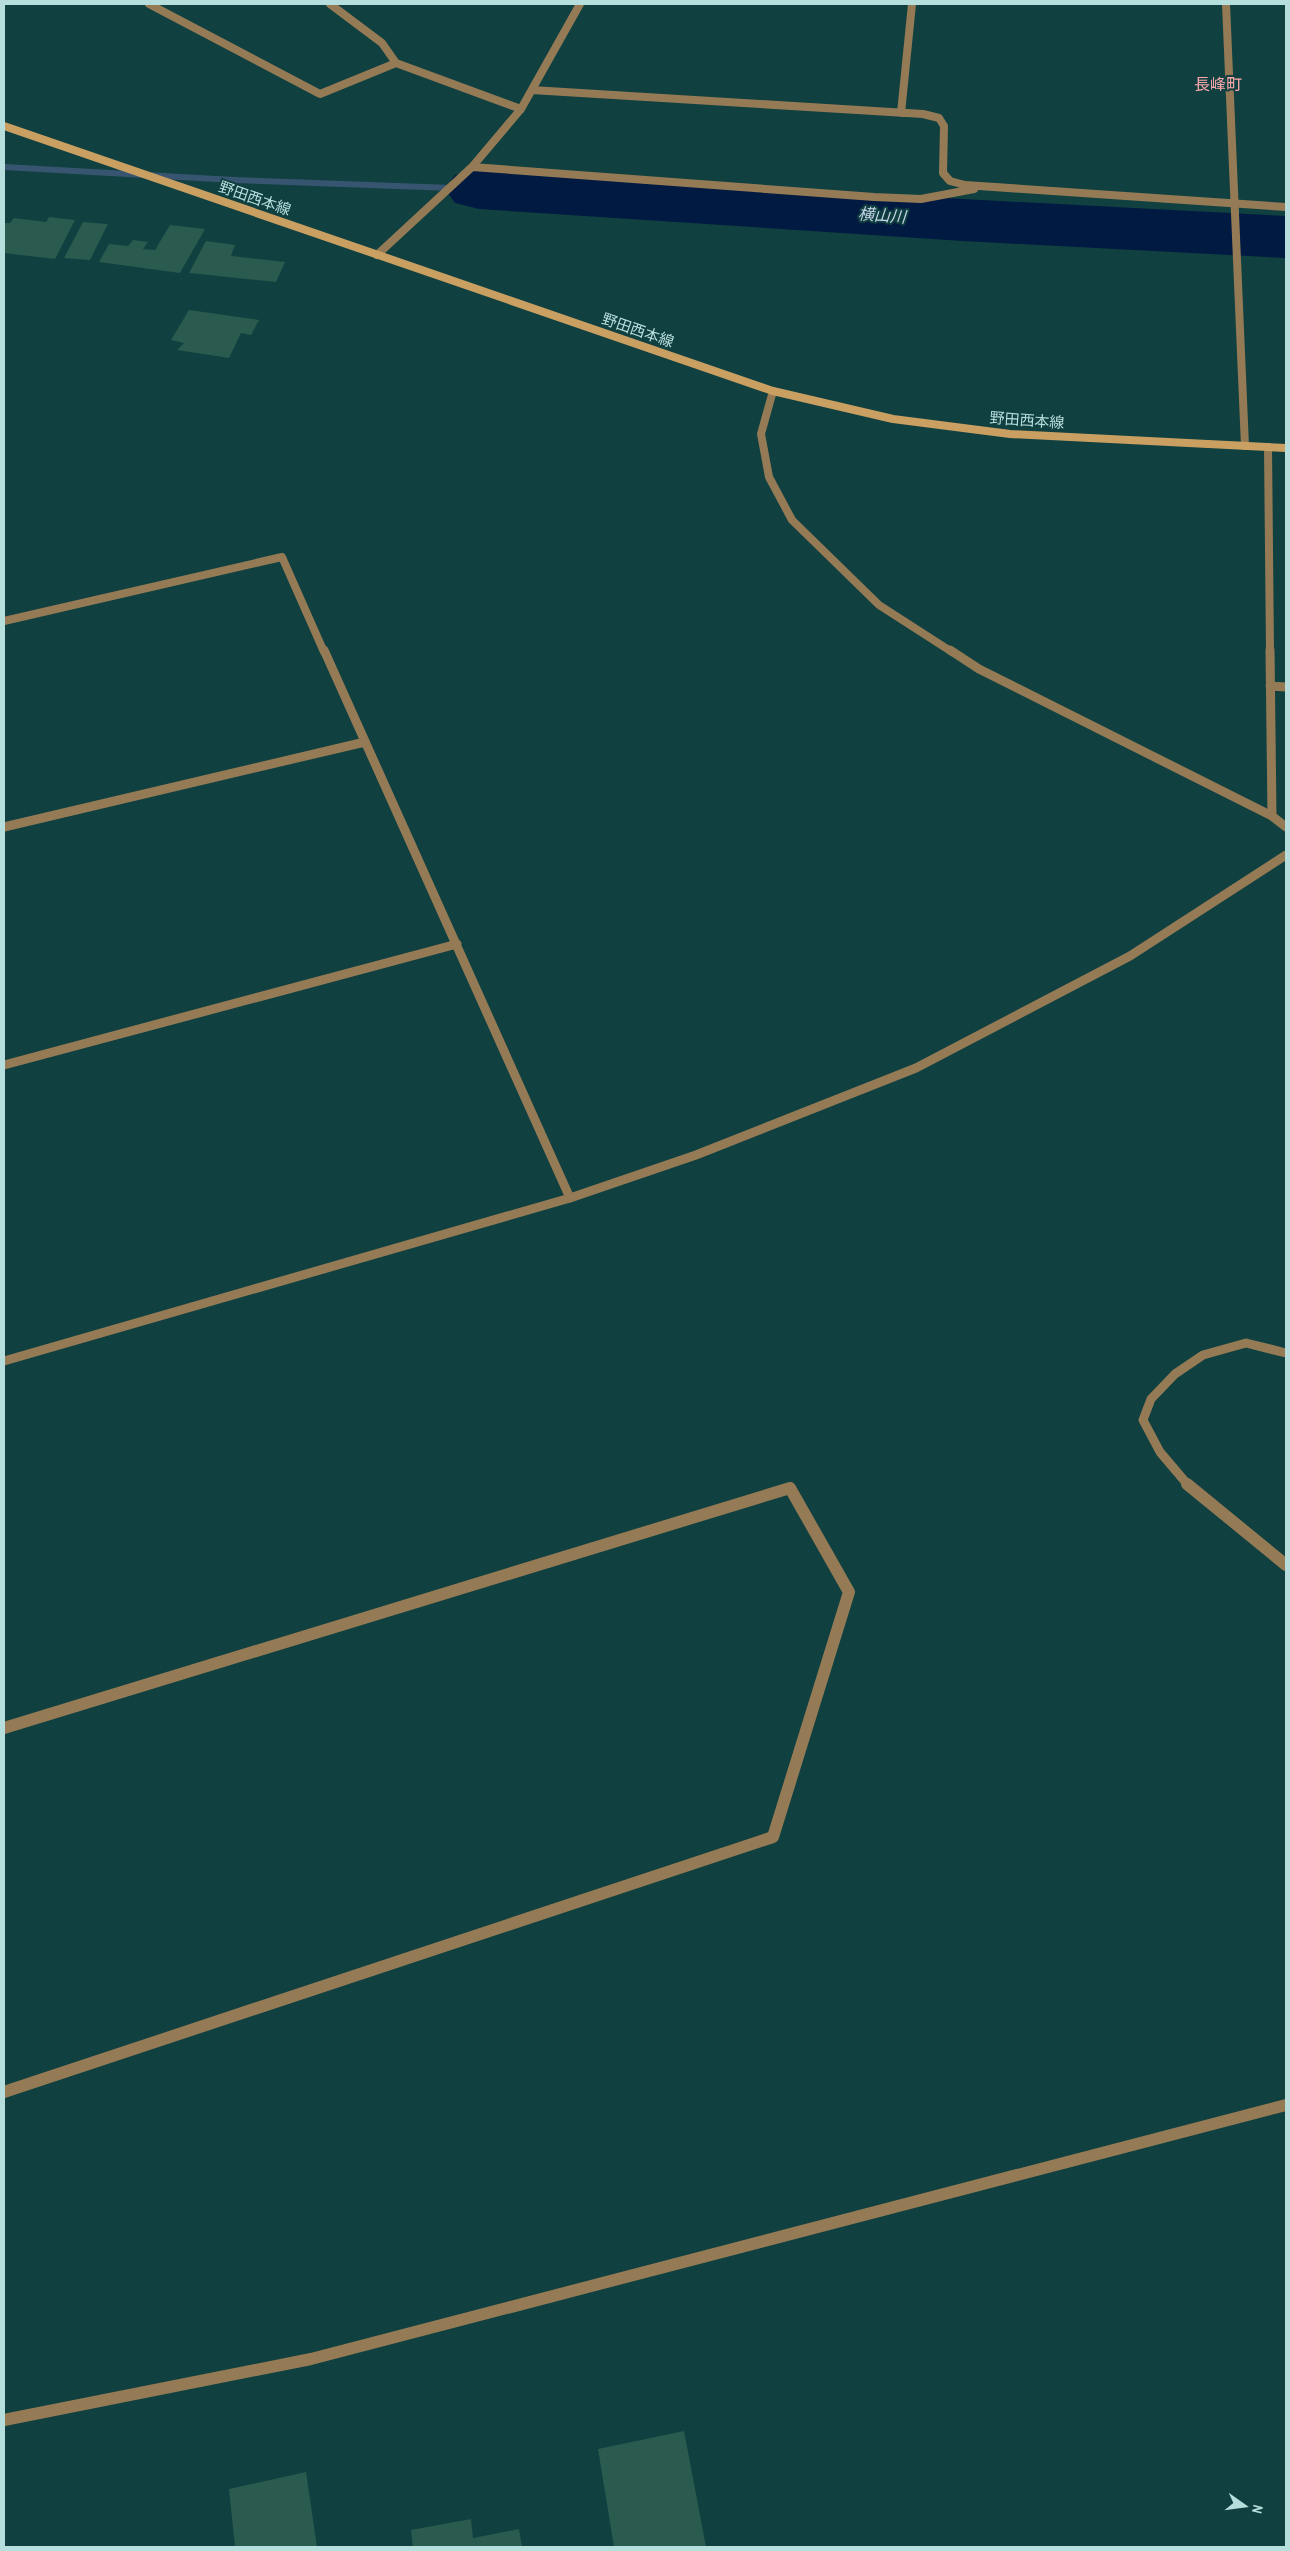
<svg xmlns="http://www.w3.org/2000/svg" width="1290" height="2551" font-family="'Archivo Narrow','Noto Sans JP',sans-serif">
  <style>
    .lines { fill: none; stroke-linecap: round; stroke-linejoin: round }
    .stream { fill: #375570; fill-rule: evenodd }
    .river { fill: #001a42; fill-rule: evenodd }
    .building { fill: #2b5a4f }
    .minor-far2 { stroke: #957b55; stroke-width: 8 }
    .minor-far1 { stroke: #957b55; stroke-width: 9 }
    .minor { stroke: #957b55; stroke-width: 12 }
    .tertiary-far1 { stroke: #957b55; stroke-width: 8 }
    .tertiary { stroke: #957b55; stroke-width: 9 }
    .secondary { stroke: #caa062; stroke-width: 8 }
    .labels { text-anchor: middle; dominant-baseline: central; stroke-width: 4; stroke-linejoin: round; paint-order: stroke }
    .far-street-label { font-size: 15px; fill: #b6dedd; stroke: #114040 }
    .far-neighbourhood-label { font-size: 16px; fill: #fea9ae; stroke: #114040 }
    .far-water-label { font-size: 16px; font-style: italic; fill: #c6d5ea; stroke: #114040 }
  </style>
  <rect width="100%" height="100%" fill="#114040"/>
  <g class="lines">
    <path class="stream" d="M4,164L234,177L479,186L485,189L479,192L234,183L4,170Z"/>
    <path class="river" d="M479,169L963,199L1286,216V258L963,241L479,209L455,203L445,189L455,175Z"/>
  </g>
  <path class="building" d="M49,217L75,220L55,259L4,253V223H10L14,218L46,222Z
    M83,222L108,224L90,260L64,258Z
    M170,225L205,229L180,273L99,262L109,244L128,246L133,240L148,242L143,249L155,250Z
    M206,241L235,245L231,256L285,262L276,282L189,273Z
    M189,310L259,320L251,335L241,333L229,358L177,350L184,343L171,340Z
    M684,2431L706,2547H614L598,2449Z
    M306,2472L317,2547H235L229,2489Z
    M471,2519L473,2538L519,2529L522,2547H413L411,2530Z"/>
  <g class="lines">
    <path class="minor-far2" d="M149,4L320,94L396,63
      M330,4L382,43L396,63L521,109
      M1226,4L1245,446
      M532,90L923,114L939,118L944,126L943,173L950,181L965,185L1286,207
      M901,113L912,4
      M472,167L874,197L921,199L974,189
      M377,255L472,167L521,109L580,4
      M1268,447L1270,652
      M4,621L282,557L324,652"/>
    <path class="minor-far1" d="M324,650L570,1198
      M1270,650L1272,816
      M1270,686L1286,687
      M4,827L365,742
      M4,1065L457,944
      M1188,1485L1160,1452L1143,1420L1151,1399L1175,1374L1203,1355L1246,1343L1286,1353"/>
    <path class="minor" d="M1187,1484L1286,1565
      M4,1728L790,1488L849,1592L773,1837L4,2092
      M4,2420L311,2359L1286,2105"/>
    <path class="tertiary-far1" d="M773,391L761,434L769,477L792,520L879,605L952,652"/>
    <path class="tertiary" d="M950,650L979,669L1272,816L1286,827
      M4,1361L570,1198L696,1155L916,1068L1130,956L1286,855"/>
    <path class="secondary" d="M4,126L773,391L893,419L1010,434L1286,448"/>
  </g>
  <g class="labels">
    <g class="far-street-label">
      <text transform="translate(255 198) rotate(19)">野田西本線</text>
      <text transform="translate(638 330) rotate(19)">野田西本線</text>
      <text transform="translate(1027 420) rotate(4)">野田西本線</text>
    </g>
    <g class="far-neighbourhood-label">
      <text x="1218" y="84">長峰町</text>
    </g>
    <g class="far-water-label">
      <text transform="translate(882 215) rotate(4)">横山川</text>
    </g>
  </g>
  <rect width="1290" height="2551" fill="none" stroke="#b6dedd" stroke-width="10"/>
  <g transform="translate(1245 2506) rotate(104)" stroke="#114040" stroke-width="4" paint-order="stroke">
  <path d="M0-4L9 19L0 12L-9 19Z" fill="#b6dedd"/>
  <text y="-8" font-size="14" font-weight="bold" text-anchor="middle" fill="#b6dedd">N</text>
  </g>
</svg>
